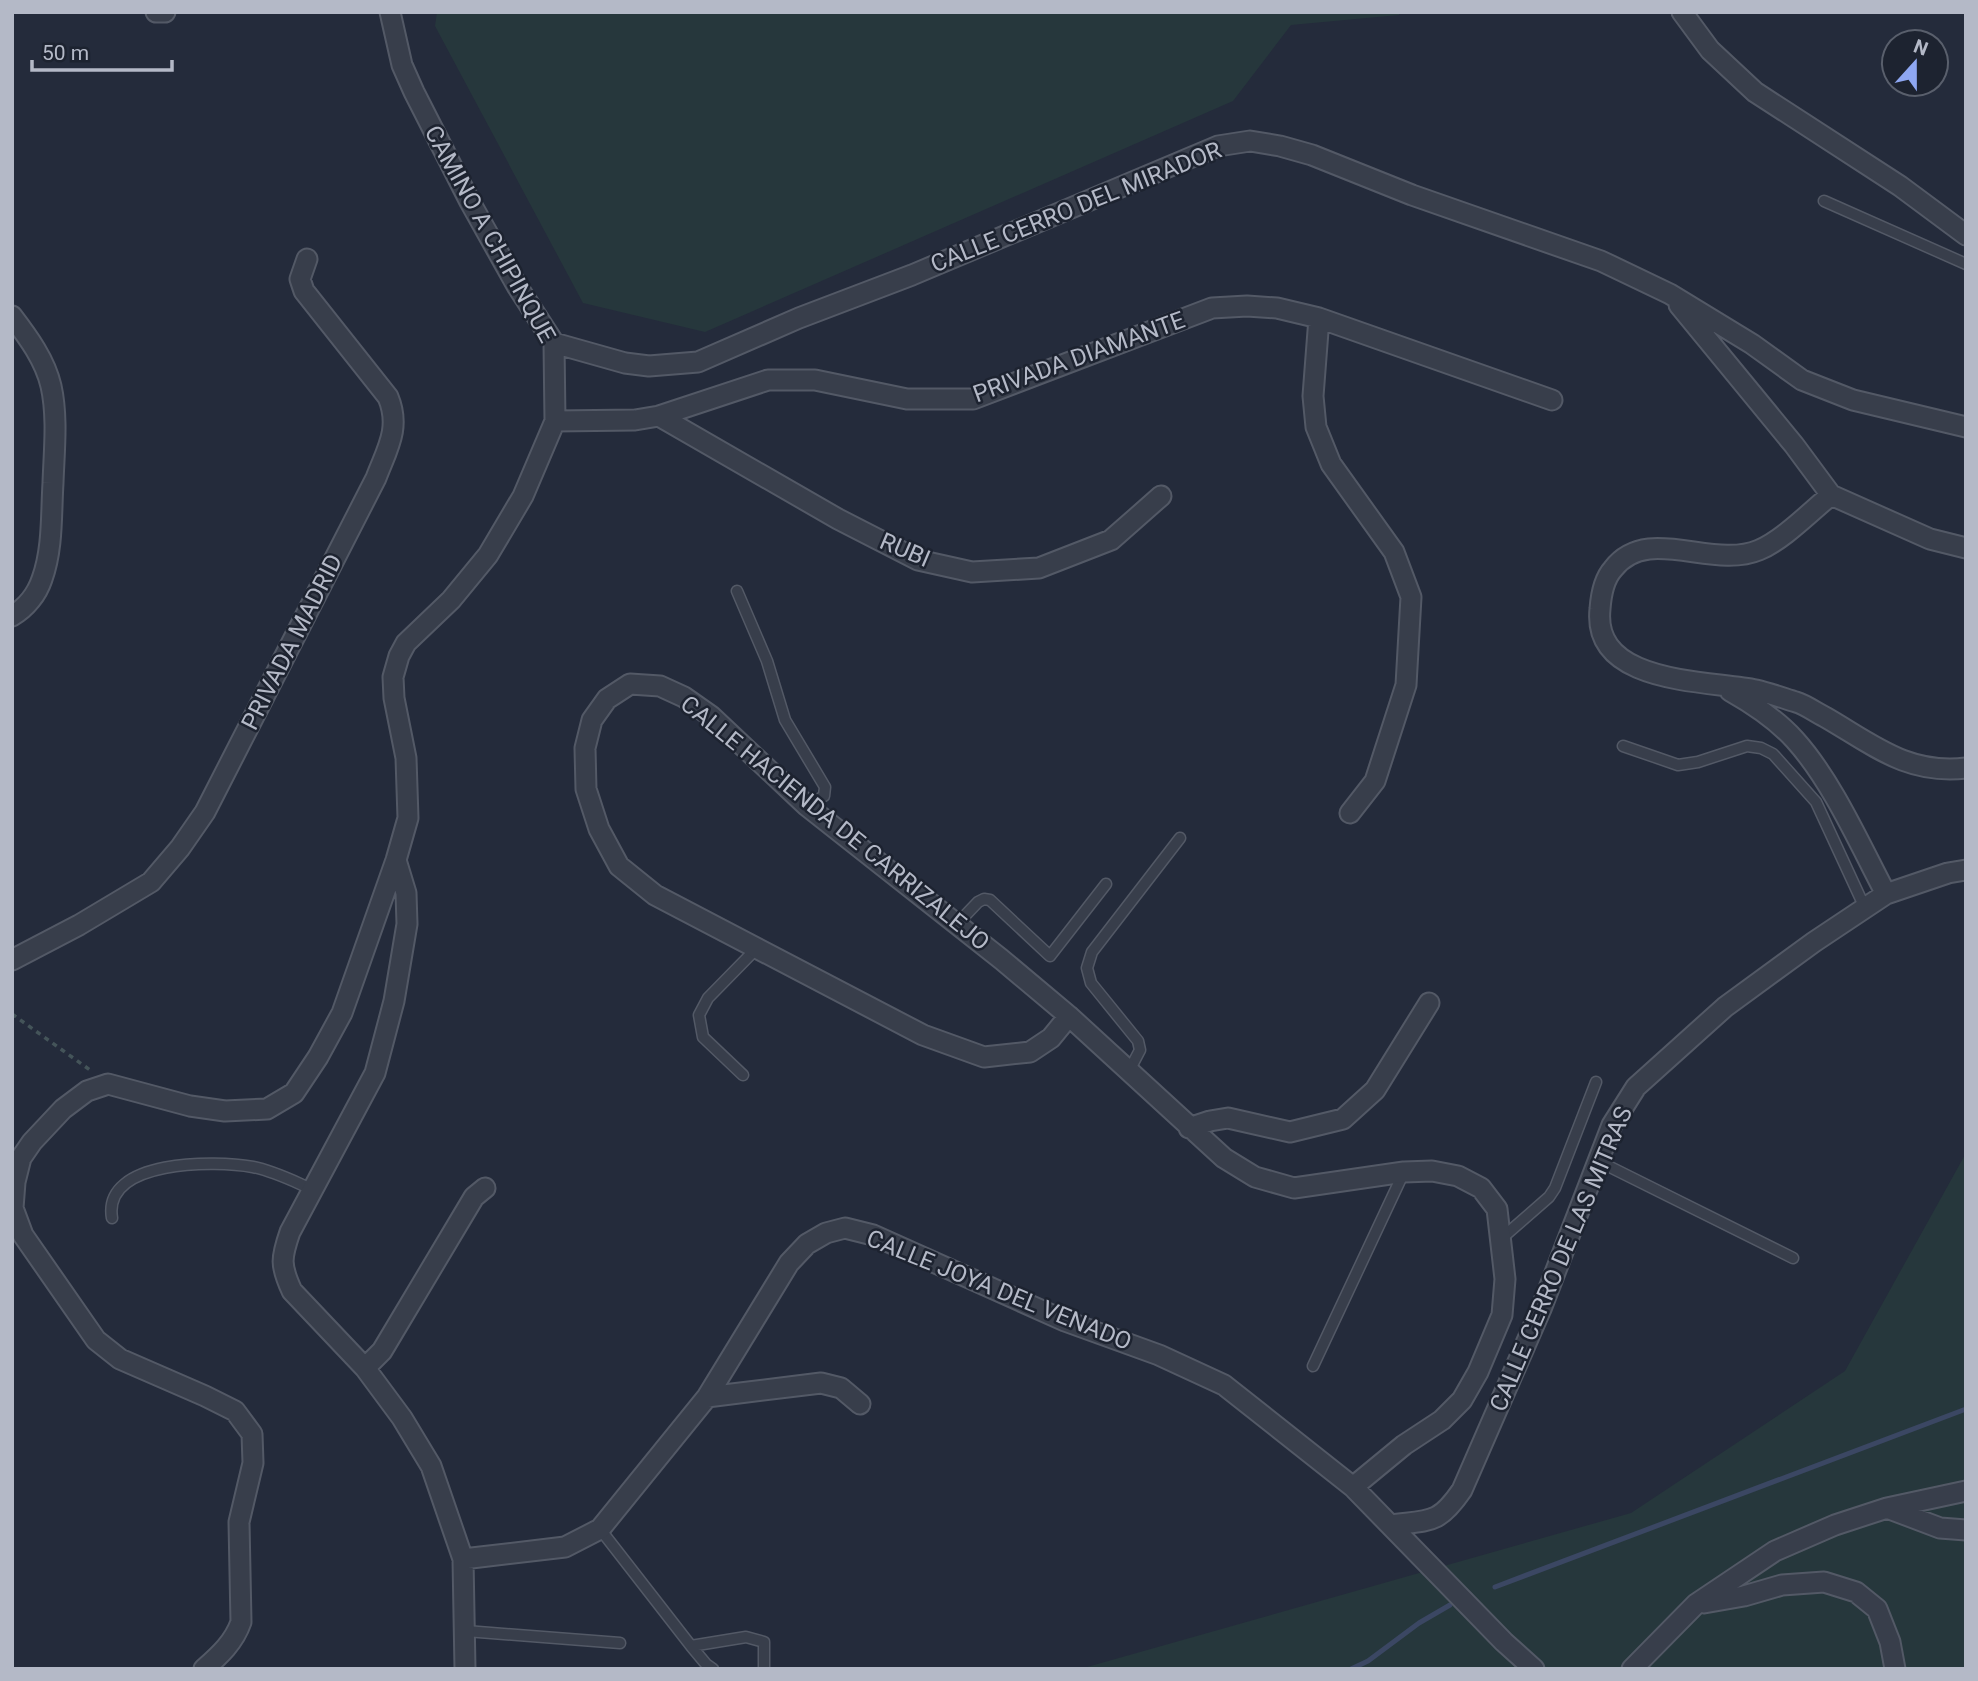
<svg xmlns="http://www.w3.org/2000/svg" width="1978" height="1681" font-family="Roboto,sans-serif">
  <style>
    .green { fill: #26373c }
    .lines { fill: none; stroke-linecap: round; stroke-linejoin: round }
    .stream { stroke: #3b4763; stroke-width: 5 }
    .service-casing { stroke: #535966; stroke-width: 13 }
    .minor-casing { stroke: #535966; stroke-width: 23 }
    .path { stroke: #445459; stroke-width: 3.5; stroke-dasharray: 5 5; stroke-linecap: butt }
    .service { stroke: #383e4b; stroke-width: 10 }
    .minor { stroke: #383e4b; stroke-width: 19 }
    .labels { text-anchor: middle; dominant-baseline: central; stroke-width: 5; stroke-linejoin: round; paint-order: stroke }
    .street-label { font-size: 24px; fill: #b4b9c7; stroke: #1d2330 }
  </style>
  <rect width="100%" height="100%" fill="#242b3b"/>
  <path class="green" d="M437,12H1399V15L1291,25L1233,101L705,332L583,303L435,26Z
    M1966,1153V1669H1080L1631,1513L1845,1371Z"/>
  <g class="lines">
    <path class="stream" d="M1495,1587L1966,1409
      M1351,1669L1368,1661L1419,1623L1450,1605"/>
    <g class="service-casing">
      <path id="service" d="M1824,201L1966,264
        M737,591L767,661L785,720L825,787L824,796L807,806
        M1623,746L1678,765L1698,762L1747,746L1761,748L1773,754L1816,802L1865,908
        M957,924L978,902L984,899L990,900L1050,956L1106,884
        M1129,1071L1140,1050L1138,1041L1091,983L1087,968L1092,952L1180,838
        M743,1075L703,1037L699,1015L708,998L757,948
        M1598,1161L1793,1258
        M112,1218C102,1159 216,1160 253,1167C274,1171 295,1182 314,1190
        M1502,1238L1549,1197L1555,1188L1596,1082
        M1313,1366L1404,1172
        M600,1529L691,1646L706,1664L713,1669
        M466,1631L620,1643
        M691,1646L746,1637L764,1642V1669"/>
    </g>
    <g class="minor-casing">
      <path id="minor" d="M156,12H165
        M1682,12L1710,50L1755,92L1900,186L1966,235
        M1679,305L1794,445L1831,495L1930,539L1966,548
        M12,316C28,337 45,360 51,386C58,417 54,452 53,483C51,514 53,549 42,579C37,594 26,608 12,616
        M1319,318L1313,396L1316,427L1331,464L1394,552L1411,597L1406,685L1375,781L1350,813
        M554,343L625,363L649,366L698,362L799,318L912,275L1218,146L1250,141L1280,146L1312,155L1412,195L1601,261L1670,294L1752,344L1802,380L1853,400L1966,427
        M659,416L838,519L918,560L972,572L1039,568L1111,540L1161,496
        M555,421L635,420L659,416L768,380H815L907,399H973L1212,308L1247,306L1277,308L1319,318L1552,400
        M1831,495C1810,512 1783,540 1759,550C1712,570 1647,524 1613,569C1604,579 1601,595 1600,609C1592,685 1707,680 1756,690C1769,693 1783,698 1796,702C1806,705 1815,712 1825,717C1872,744 1907,775 1966,768
        M1730,691C1753,704 1777,720 1795,740C1832,781 1860,845 1886,894
        M396,860L406,893L407,924L394,1001L375,1073L290,1232C281,1258 280,1265 292,1291L365,1368L402,1418L431,1466L463,1559L465,1669
        M12,960L79,925L151,882L180,848L205,812L376,478C387,449 401,428 388,397L304,291L300,279L307,259
        M1069,1016L1051,1038L1030,1052L984,1057L923,1035L655,895L619,866L599,829L586,789L585,748L592,720L607,699L630,684L660,686L684,697L711,716L807,806L1001,959L1069,1016L1224,1158L1255,1177L1294,1188L1404,1172L1432,1171L1458,1176L1481,1188L1497,1209L1505,1279L1502,1315L1478,1372L1462,1400L1442,1420L1404,1445L1353,1487
        M1189,1128L1210,1121L1228,1118L1290,1132L1343,1119L1375,1090L1429,1003
        M365,1368L382,1351L474,1197L485,1188
        M707,1397L821,1383L841,1388L860,1404
        M1887,1508L1940,1528L1966,1530
        M1390,1525C1430,1520 1438,1525 1462,1490L1541,1309L1612,1125L1636,1087L1725,1007L1814,942L1886,894L1948,873L1966,870
        M463,1559L565,1547L600,1529L707,1397L789,1263L807,1244L826,1233L845,1228L873,1235L1065,1321L1159,1355L1224,1385L1353,1487L1504,1642L1534,1669
        M1704,1603L1744,1596L1782,1585L1824,1582L1856,1592L1877,1609L1890,1642L1895,1669
        M204,1669C220,1655 234,1642 241,1622L239,1522L253,1463L252,1434L235,1411L205,1396L120,1359L96,1340L23,1235L13,1208L15,1182L21,1158L32,1142L63,1109L87,1091L108,1084L190,1106L225,1111L267,1109L294,1093L318,1057L342,1013L396,860L408,818L406,758L394,698L393,677L399,656L406,643L451,600L488,555L523,496L555,421L554,343L517,286L470,202L414,92L402,65L390,12
        M1632,1669L1696,1604L1775,1551L1835,1525L1887,1508L1966,1491"/>
    </g>
    <path class="path" d="M12,1014L90,1070"/>
    <use href="#service" class="service"/>
    <use href="#minor" class="minor"/>
  </g>
  <g class="labels">
    <g class="street-label">
      <text transform="translate(1076 207) rotate(-22)">CALLE CERRO DEL MIRADOR</text>
      <text transform="translate(490 234) rotate(61)">CAMINO A CHIPINQUE</text>
      <text transform="translate(1079 357) rotate(-20)">PRIVADA DIAMANTE</text>
      <text transform="translate(905 550) rotate(23)">RUBI</text>
      <text transform="translate(292 642) rotate(-63)">PRIVADA MADRID</text>
      <text transform="translate(835 823) rotate(39)">CALLE HACIENDA DE CARRIZALEJO</text>
      <text transform="translate(1561 1259) rotate(-67)">CALLE CERRO DE LAS MITRAS</text>
      <text transform="translate(999 1290) rotate(22)">CALLE JOYA DEL VENADO</text>
    </g>
  </g>
  <rect width="1978" height="1681" fill="none" stroke="#b4b9c7" stroke-width="28"/>
  <g transform="translate(1915 63) rotate(21)"><circle r="33" fill="#1d2330" stroke="#595f6c" stroke-width="2"/>
  <path d="M0-5L12 26L0 18L-12 26Z" fill="#8ea7f2"/>
  <text y="-10" font-size="19" font-weight="bold" text-anchor="middle" fill="#b4b9c7">N</text>
  </g>
  <path d="M32 60v10h140v-10" fill="none" stroke="#b4b9c7" stroke-width="3.5"/>
  <text x="42" y="60" font-size="21" fill="#b4b9c7" stroke="#1d2330" stroke-width="5" paint-order="stroke">50 m</text>
</svg>
